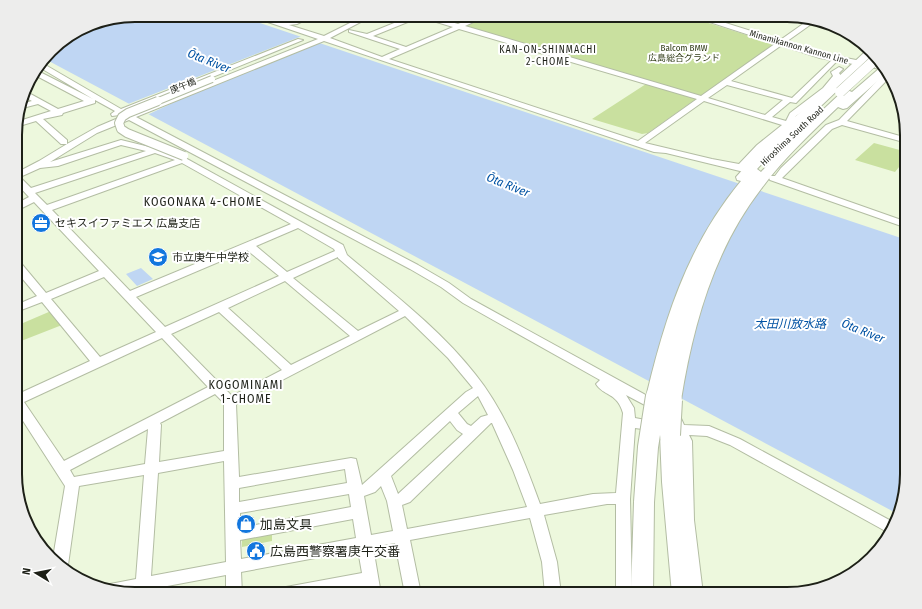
<svg xmlns="http://www.w3.org/2000/svg" width="922" height="609" font-family="'Fira Sans Condensed','Noto Sans JP',sans-serif">
  <style>
    .green { fill: #c9e09f }
    .water { fill: #bfd6f3 }
    .pier { fill: #edf8dd }
    .lines { fill: none; stroke-linecap: round; stroke-linejoin: round }
    .minor-casing { stroke: #b3bda3; stroke-width: 2 }
    .major-casing { stroke: #b3bda3; stroke-width: 2 }
    .highway-casing { stroke: #b3bda3; stroke-width: 2 }
    .minor { fill: #fff; fill-rule: evenodd }
    .major { fill: #fff; fill-rule: evenodd }
    .highway { fill: #fff; fill-rule: evenodd }
    .minor-bridge-far1-casing { stroke: #b3bda3; stroke-width: 8; stroke-linecap: butt }
    .minor-bridge-casing { stroke: #b3bda3; stroke-width: 10; stroke-linecap: butt }
    .highway-bridge-far2-casing { stroke: #b3bda3; stroke-width: 11; stroke-linecap: butt }
    .highway-bridge-far1-casing { stroke: #b3bda3; stroke-width: 18; stroke-linecap: butt }
    .highway-bridge-casing { stroke: #b3bda3; stroke-width: 22; stroke-linecap: butt }
    .minor-bridge-far1 { stroke: #fff; stroke-width: 6 }
    .minor-bridge { stroke: #fff; stroke-width: 8 }
    .highway-bridge-far2 { stroke: #fff; stroke-width: 10 }
    .highway-bridge-far1 { stroke: #fff; stroke-width: 16 }
    .highway-bridge { stroke: #fff; stroke-width: 20 }
    .labels { text-anchor: middle; dominant-baseline: central; stroke-width: 4; stroke-linejoin: round; paint-order: stroke }
    .far-street-label { font-size: 9px; fill: #1d2017; stroke: #fff }
    .far-park-label { font-size: 9px; fill: #323d19; stroke: #fff }
    .far-neighbourhood-label { font-size: 10px; letter-spacing: 1px; fill: #1d2017; stroke: #fff }
    .poi-label { font-size: 11px; fill: #1d2017; stroke: #fff; text-anchor: start }
    .water-label { font-size: 12px; font-style: italic; fill: #0052a3; stroke: #fff }
    .neighbourhood-label { font-size: 12px; letter-spacing: 1px; fill: #1d2017; stroke: #fff }
    .near-poi-label { font-size: 13px; fill: #1d2017; stroke: #fff; text-anchor: start }
    .rim { fill: none; stroke: #1d2017; stroke-width: 2 }
  </style>
  <rect width="100%" height="100%" fill="#edf8dd"/>
  <path class="green" d="M488,15H683L769,42L774,45L703,95H698L465,27V25Z
    M646,84L696,99L648,133L642,134L592,119Z
    M874,143L907,152V157L895,172L855,160Z
    M51,311L62,325L16,343V326Z
    M272,531V541L242,547V539Z"/>
  <path class="water" d="M135,15H236L907,240V482L896,513L45,59L56,45L89,24Z
    M141,268L153,279L137,286L126,274Z"/>
  <path class="pier" d="M302,36L321,42L181,99L147,115L128,104Z"/>
  <g class="lines">
    <g class="minor-casing">
      <path id="minor" d="M247,15H256L281,23L294,21L307,15H315L297,24L289,25L324,36L366,15H374L330,38L382,57L400,49L349,32V30L367,34L414,15H427L458,24L480,15H488L465,26L701,96L810,19L817,20L731,81L792,98L834,58H838V60L796,103L790,102L772,117L786,121L790,113L823,88L833,76L831,72L839,67L843,69L839,73L841,76L829,92L796,116L791,126L763,149L746,167L748,169L747,171L744,172L666,153L654,152L324,41L136,117L418,265L449,283L471,299L662,404L664,407L662,410L658,412L626,395L634,408L635,418L661,423L663,426L661,429L656,431L635,428L630,499L632,594H616V504H607L544,515L557,562L561,594H545L542,562L530,518L410,540L421,594H405L395,543L373,547L381,594H365L364,586L322,594H278L280,589L286,587L362,573L358,550L241,572L242,594H226V575L130,593L104,589L105,585L136,579L144,475L79,486L68,565L65,570L53,558L65,486L16,410V395L90,361L42,302L16,312V305L37,296L16,271V261L20,262L46,293L99,271L34,202L16,211V204L29,197L16,183V173L39,161L67,144H61L36,121L16,127V122L51,111L38,104L19,109L21,104L32,101L23,96L25,91L58,109L84,101L33,74L36,70L93,99L39,67L42,63L121,109L298,39L303,40L127,112L130,114L318,39ZM420,17L453,27L406,47L373,36ZM459,29L697,99L638,141L389,59ZM727,85L783,100L765,115L708,98ZM95,100L115,111L111,114L112,116L120,115L123,116L97,127L67,144V140L43,119L62,115L63,113L95,103ZM704,101L782,125L757,145L739,164L712,159L645,143ZM129,120L410,269L441,287L463,303L600,380L596,384C603,396 617,392 623,413L616,493L593,494L540,504C524,460 505,411 475,374C439,328 391,292 347,255L343,245L178,154L121,140L50,162L97,133ZM121,145L146,151L31,188L20,177L40,168L58,166ZM155,153L175,160L47,205L35,193ZM182,163L291,224L130,291L52,210ZM298,228L334,249L335,251L287,272L256,246ZM247,250L279,276L165,327L136,297ZM338,257V258L399,311L358,331L293,278ZM104,277L156,332L100,357L51,299ZM285,281L350,336L291,365L228,308ZM219,312L282,370L232,396L171,334ZM405,316L448,358L473,388L466,392L362,485L356,459L351,458L239,477L236,404ZM162,338L208,387L64,461L24,402ZM215,394L224,403V451L159,462L161,425L160,423ZM478,396L488,415L481,417L471,426L467,424L458,413ZM450,421L457,430L463,434L398,494L391,476ZM491,423H492L513,470L527,507L407,529L402,505L410,502ZM148,429L145,464L74,477L70,470ZM224,461L226,562L151,576L158,473ZM345,469L347,483L239,502V488ZM381,486L387,501L393,531L371,535L364,496L375,492ZM349,494L351,507L240,528V513ZM353,519L356,538L241,559L240,540Z
        M717,15H725L712,22L707,21Z
        M882,76H888L889,78L847,121L907,138V143L842,125L832,129L782,178L907,222V228L770,180L769,178L770,176H775L781,168L826,125L839,120Z
        M674,412L679,414L684,425L709,426L740,439L893,522L889,533L730,445L707,436L689,435L692,441L694,520L703,594H687L680,520L678,441L675,434L670,432L668,429L671,425L668,417L669,414Z"/>
    </g>
    <g class="major-casing">
      <path id="major" d="M688,15H700L825,54L882,65L886,70L820,58Z"/>
    </g>
    <g class="highway-casing">
      <path id="highway" d="M867,50L872,55C836,95 793,129 757,169L761,172L796,135L843,91L847,90L852,92L881,67L883,66L888,72L847,108L843,109L838,107C811,133 783,159 761,189C714,250 693,325 681,400L678,405L672,406L666,405L663,400L664,395L662,397L656,399L650,397L647,393C666,314 689,244 741,181L737,180L736,177L763,147Z
        M670,428L677,430L680,435L682,482L694,594H672L662,482L660,435L663,430Z
        M644,494L651,496L654,502L653,594H631L634,502L637,496Z"/>
    </g>
    <use href="#minor" class="minor"/>
    <use href="#major" class="major"/>
    <use href="#highway" class="highway"/>
    <g class="minor-bridge-far1-casing">
      <path id="minor-bridge-far1" d="M156,102L212,79"/>
    </g>
    <g class="minor-bridge-casing">
      <path id="minor-bridge" d="M158,101L128,113L122,117L119,123L121,129L127,133L184,156"/>
    </g>
    <g class="highway-bridge-far2-casing">
      <path id="highway-bridge-far2" d="M840,92L876,59"/>
    </g>
    <g class="highway-bridge-far1-casing">
      <path id="highway-bridge-far1" d="M655,397L656,393"/>
    </g>
    <g class="highway-bridge-casing">
      <path id="highway-bridge" d="M670,435L672,400
        M644,502L648,447L656,396"/>
    </g>
    <use href="#minor-bridge-far1" class="minor-bridge-far1"/>
    <use href="#minor-bridge" class="minor-bridge"/>
    <use href="#highway-bridge-far2" class="highway-bridge-far2"/>
    <use href="#highway-bridge-far1" class="highway-bridge-far1"/>
    <use href="#highway-bridge" class="highway-bridge"/>
  </g>
  <defs>
    <g id="office-disc" transform="scale(1)"><circle r="9.5" fill="#1276de" stroke="#fff"/><path d="M-6-3h4V-5.5h4V-3h4V5H-6ZM-1-4.5V-3h2v-1.5ZM-6 0V1H6V0Z" fill="#fff"/></g>
    <g id="school-disc" transform="scale(1)"><circle r="9.5" fill="#1276de" stroke="#fff"/><path d="M0-5L7-2L0 1L-7-2ZM-4 1L0 2.5L4 1V4Q0 6-4 4Z" fill="#fff"/></g>
    <g id="shop-disc" transform="scale(1)"><circle r="9.5" fill="#1276de" stroke="#fff"/><path d="M-5-2.5h2.3a2.7 3.5 0 0 1 5.4 0H5L5.5 6h-11ZM-1.5-2.5h3a1.5 2.3 0 0 0-3 0Z" fill="#fff"/></g>
    <g id="civic-disc" transform="scale(1)"><circle r="9.5" fill="#1276de" stroke="#fff"/><path d="M-.6-6.5H3V-4.5H.6V-3L4-1V1h2V6H-6V1h2V-1L-.6-3ZM-1.2 2.5V6h2.4V2.5Z" fill="#fff"/></g>
  </defs>
  <g fill-rule="evenodd">
    <use href="#office-disc" x="41" y="223"/>
    <use href="#school-disc" x="158" y="257"/>
    <use href="#shop-disc" x="246" y="524"/>
    <use href="#civic-disc" x="256" y="551"/>
  </g>
  <g class="labels">
    <g class="far-street-label">
      <text transform="translate(799 47) rotate(16)">Minamikannon Kannon Line</text>
      <text transform="translate(183 86) rotate(-22)">庚午橋</text>
      <text transform="translate(792 136) rotate(-43)">Hiroshima South Road</text>
    </g>
    <g class="far-park-label">
      <text x="684" y="48">Balcom BMW<tspan x="684" dy="10">広島総合グランド</tspan></text>
    </g>
    <g class="far-neighbourhood-label">
      <text x="548" y="50">KAN-ON-SHINMACHI<tspan x="548" dy="12">2-CHOME</tspan></text>
    </g>
    <g class="poi-label">
      <text x="55" y="223">セキスイファミエス 広島支店</text>
      <text x="172" y="257">市立庚午中学校</text>
    </g>
    <g class="water-label">
      <text transform="translate(209 61) rotate(22)">Ōta River</text>
      <text transform="translate(508 185) rotate(22)">Ōta River</text>
      <text x="790" y="324">太田川放水路</text>
      <text transform="translate(863 331) rotate(22)">Ōta River</text>
    </g>
    <g class="neighbourhood-label">
      <text x="203" y="202">KOGONAKA 4-CHOME</text>
      <text x="246" y="385">KOGOMINAMI<tspan x="246" dy="14">1-CHOME</tspan></text>
    </g>
    <g class="near-poi-label">
      <text x="260" y="524">加島文具</text>
      <text x="270" y="551">広島西警察署庚午交番</text>
    </g>
  </g>
  <path d="M0 0H922V609H0ZM135 22H787A113 113 0 0 1 900 135V474A113 113 0 0 1 787 587H135A113 113 0 0 1 22 474V135A113 113 0 0 1 135 22Z" fill="#ededec" fill-rule="evenodd"/>
  <path class="rim" d="M135 22H787A113 113 0 0 1 900 135V474A113 113 0 0 1 787 587H135A113 113 0 0 1 22 474V135A113 113 0 0 1 135 22Z"/>
  <g transform="translate(36 573) rotate(280)" stroke="#ffffff" stroke-width="3" paint-order="stroke">
  <path d="M0-3L7 15L0 10L-7 15Z" fill="#1d2017"/>
  <text y="-6" font-size="11" font-weight="bold" text-anchor="middle" fill="#1d2017">N</text>
  </g>
</svg>
